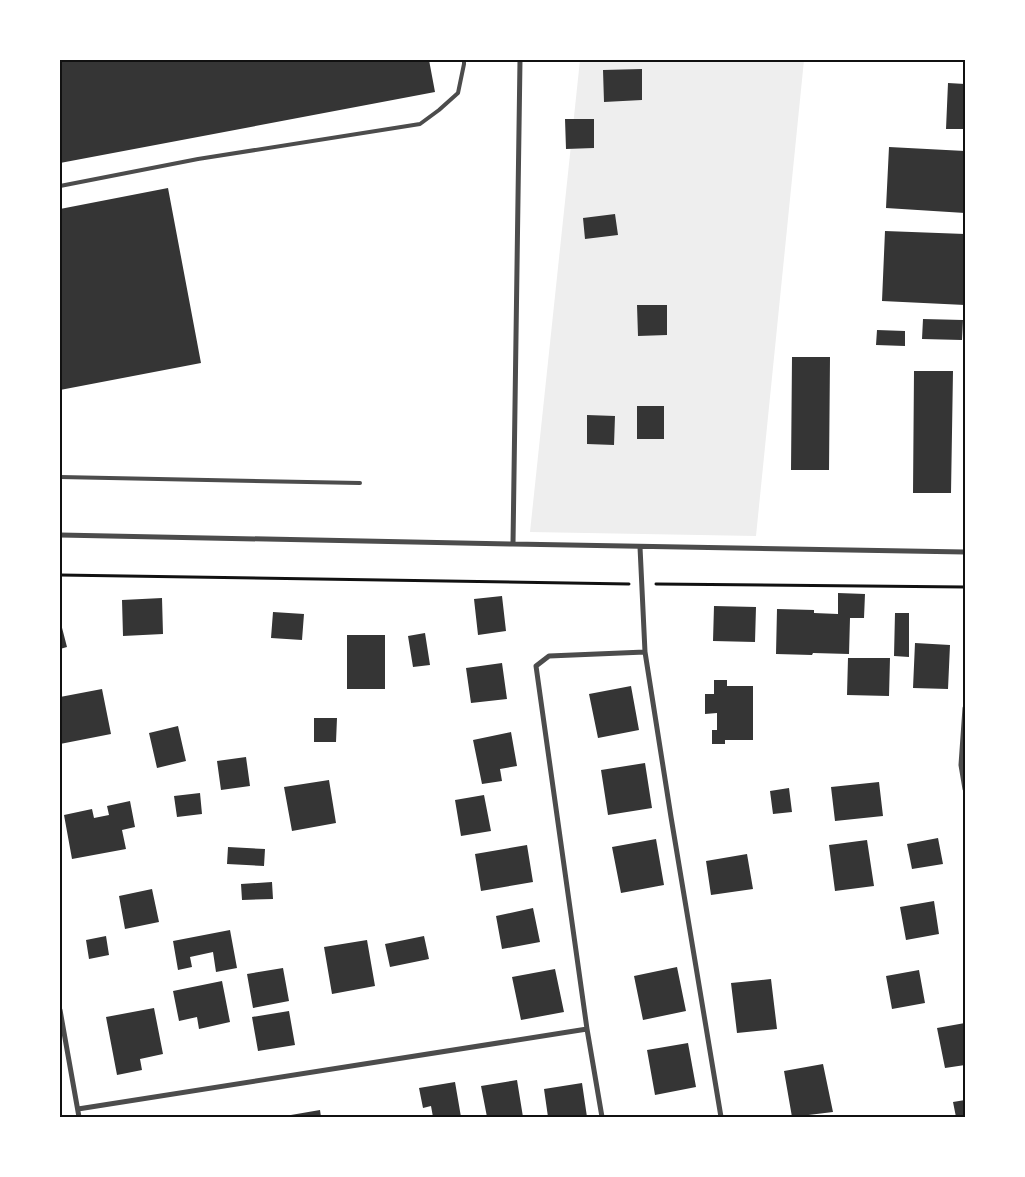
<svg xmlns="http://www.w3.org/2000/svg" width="1025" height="1177" font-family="'Roboto Condensed',sans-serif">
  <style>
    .green { fill: #eee }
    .building { fill: #353535 }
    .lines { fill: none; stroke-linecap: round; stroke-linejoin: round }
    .path { stroke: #111; stroke-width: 3 }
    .service { stroke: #4c4c4c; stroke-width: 4 }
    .minor { stroke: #4c4c4c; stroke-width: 5 }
    .neatline { fill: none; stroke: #111; stroke-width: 2 }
  </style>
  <rect width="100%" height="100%" fill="#fff"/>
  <path class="green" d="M580,60H804L756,536L530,532Z"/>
  <path class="building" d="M60,60H429L435,92L60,163Z
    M642,69V100L604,102L603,70Z
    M948,83L965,84V129H946Z
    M565,119H594V148L566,149Z
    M889,147L965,151V213L886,208Z
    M168,188L201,363L60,390V209Z
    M615,214L618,235L585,239L583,218Z
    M885,231L965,234V305L882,301Z
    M637,305H667V335L638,336Z
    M923,319L963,320L962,340L922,339Z
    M877,330L905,331V346L876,345Z
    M792,357H830L829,470H791Z
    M914,371H953L951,493H913Z
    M637,406H664V439H637Z
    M587,415L615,416L614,445L587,444Z
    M838,593L865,594L864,618H850L849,654L813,653L812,655L776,654L777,609L814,610V613L838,614Z
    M502,596L506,631L478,635L474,599Z
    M162,598L163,634L123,636L122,600Z
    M714,606L756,607L755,642L713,641Z
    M273,612L304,614L302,640L271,638Z
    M895,613H909V657L894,656Z
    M60,620L67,647L60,649Z
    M425,633L430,665L413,667L408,636Z
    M347,635H385V689H347Z
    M915,643L950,645L948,689L913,688Z
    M848,658H890L889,696L847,695Z
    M502,663L507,699L471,703L466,668Z
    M714,680H727V686H753V740H725V744H712V730H717V713L705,714V694H714Z
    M631,686L639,730L598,738L589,694Z
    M102,689L111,734L60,744V697Z
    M314,718H337L336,742H314Z
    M178,726L186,761L157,768L149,733Z
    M511,732L517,766L500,769L502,781L482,784L473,740Z
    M246,757L250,786L221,790L217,761Z
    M645,763L652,808L608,815L601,770Z
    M329,780L336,823L292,831L284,787Z
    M879,782L883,816L835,821L831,787Z
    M789,788L792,812L773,814L770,791Z
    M200,793L202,814L177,817L174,796Z
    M484,795L491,831L461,836L455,800Z
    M130,801L135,827L122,830L126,849L72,859L64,815L92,809L94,818L109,815L107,806Z
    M938,838L943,864L912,869L907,844Z
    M656,839L664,885L621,893L612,847Z
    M867,840L874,886L835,891L829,845Z
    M527,845L533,882L481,891L475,854Z
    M228,847L265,849L264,866L227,864Z
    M747,854L753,889L711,895L706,861Z
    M272,882L273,899L242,900L241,884Z
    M152,889L159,922L125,929L119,896Z
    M934,901L939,934L906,940L900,907Z
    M533,908L540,942L502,949L496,916Z
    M230,930L237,968L216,972L213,952L190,957L192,967L178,970L173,941Z
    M106,936L109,955L89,959L86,940Z
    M424,936L429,959L390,967L385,944Z
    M367,940L375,986L332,994L324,947Z
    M677,967L686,1011L643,1020L634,976Z
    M283,968L289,1001L253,1008L247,974Z
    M555,969L564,1012L521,1020L512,977Z
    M919,970L925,1003L892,1009L886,976Z
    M771,979L777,1029L737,1033L731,983Z
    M222,981L230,1022L199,1029L197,1017L179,1021L173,991Z
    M154,1008L163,1054L140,1059L142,1070L117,1075L106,1017Z
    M289,1011L295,1045L258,1051L252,1017Z
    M965,1023V1065L945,1068L937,1028Z
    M688,1043L696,1087L655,1095L647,1050Z
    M823,1064L833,1112L792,1117L784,1071Z
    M517,1080L523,1117H487L481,1086Z
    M455,1082L461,1117H433L431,1106L423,1108L419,1088Z
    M582,1083L587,1117H548L544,1089Z
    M965,1100V1117H956L953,1102Z
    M320,1110L321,1117H286L285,1116Z"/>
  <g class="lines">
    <path class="path" d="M60,575L629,584
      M656,584L965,587"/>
    <path class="service" d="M60,186L198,159L420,124L439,110L458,93L464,64V60
      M60,477L360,483"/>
    <path class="minor" d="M60,535L513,544L965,552
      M513,544L520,60
      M640,547L645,652L671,817L721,1117
      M965,708L961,765L965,789
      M60,1010L79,1117
      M78,1109L587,1029
      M602,1117L587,1029L536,666L549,656L645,652"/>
  </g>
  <rect width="1025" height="1177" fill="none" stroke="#ffffff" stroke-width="122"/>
  <rect x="61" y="61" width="903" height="1055" class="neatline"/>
</svg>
